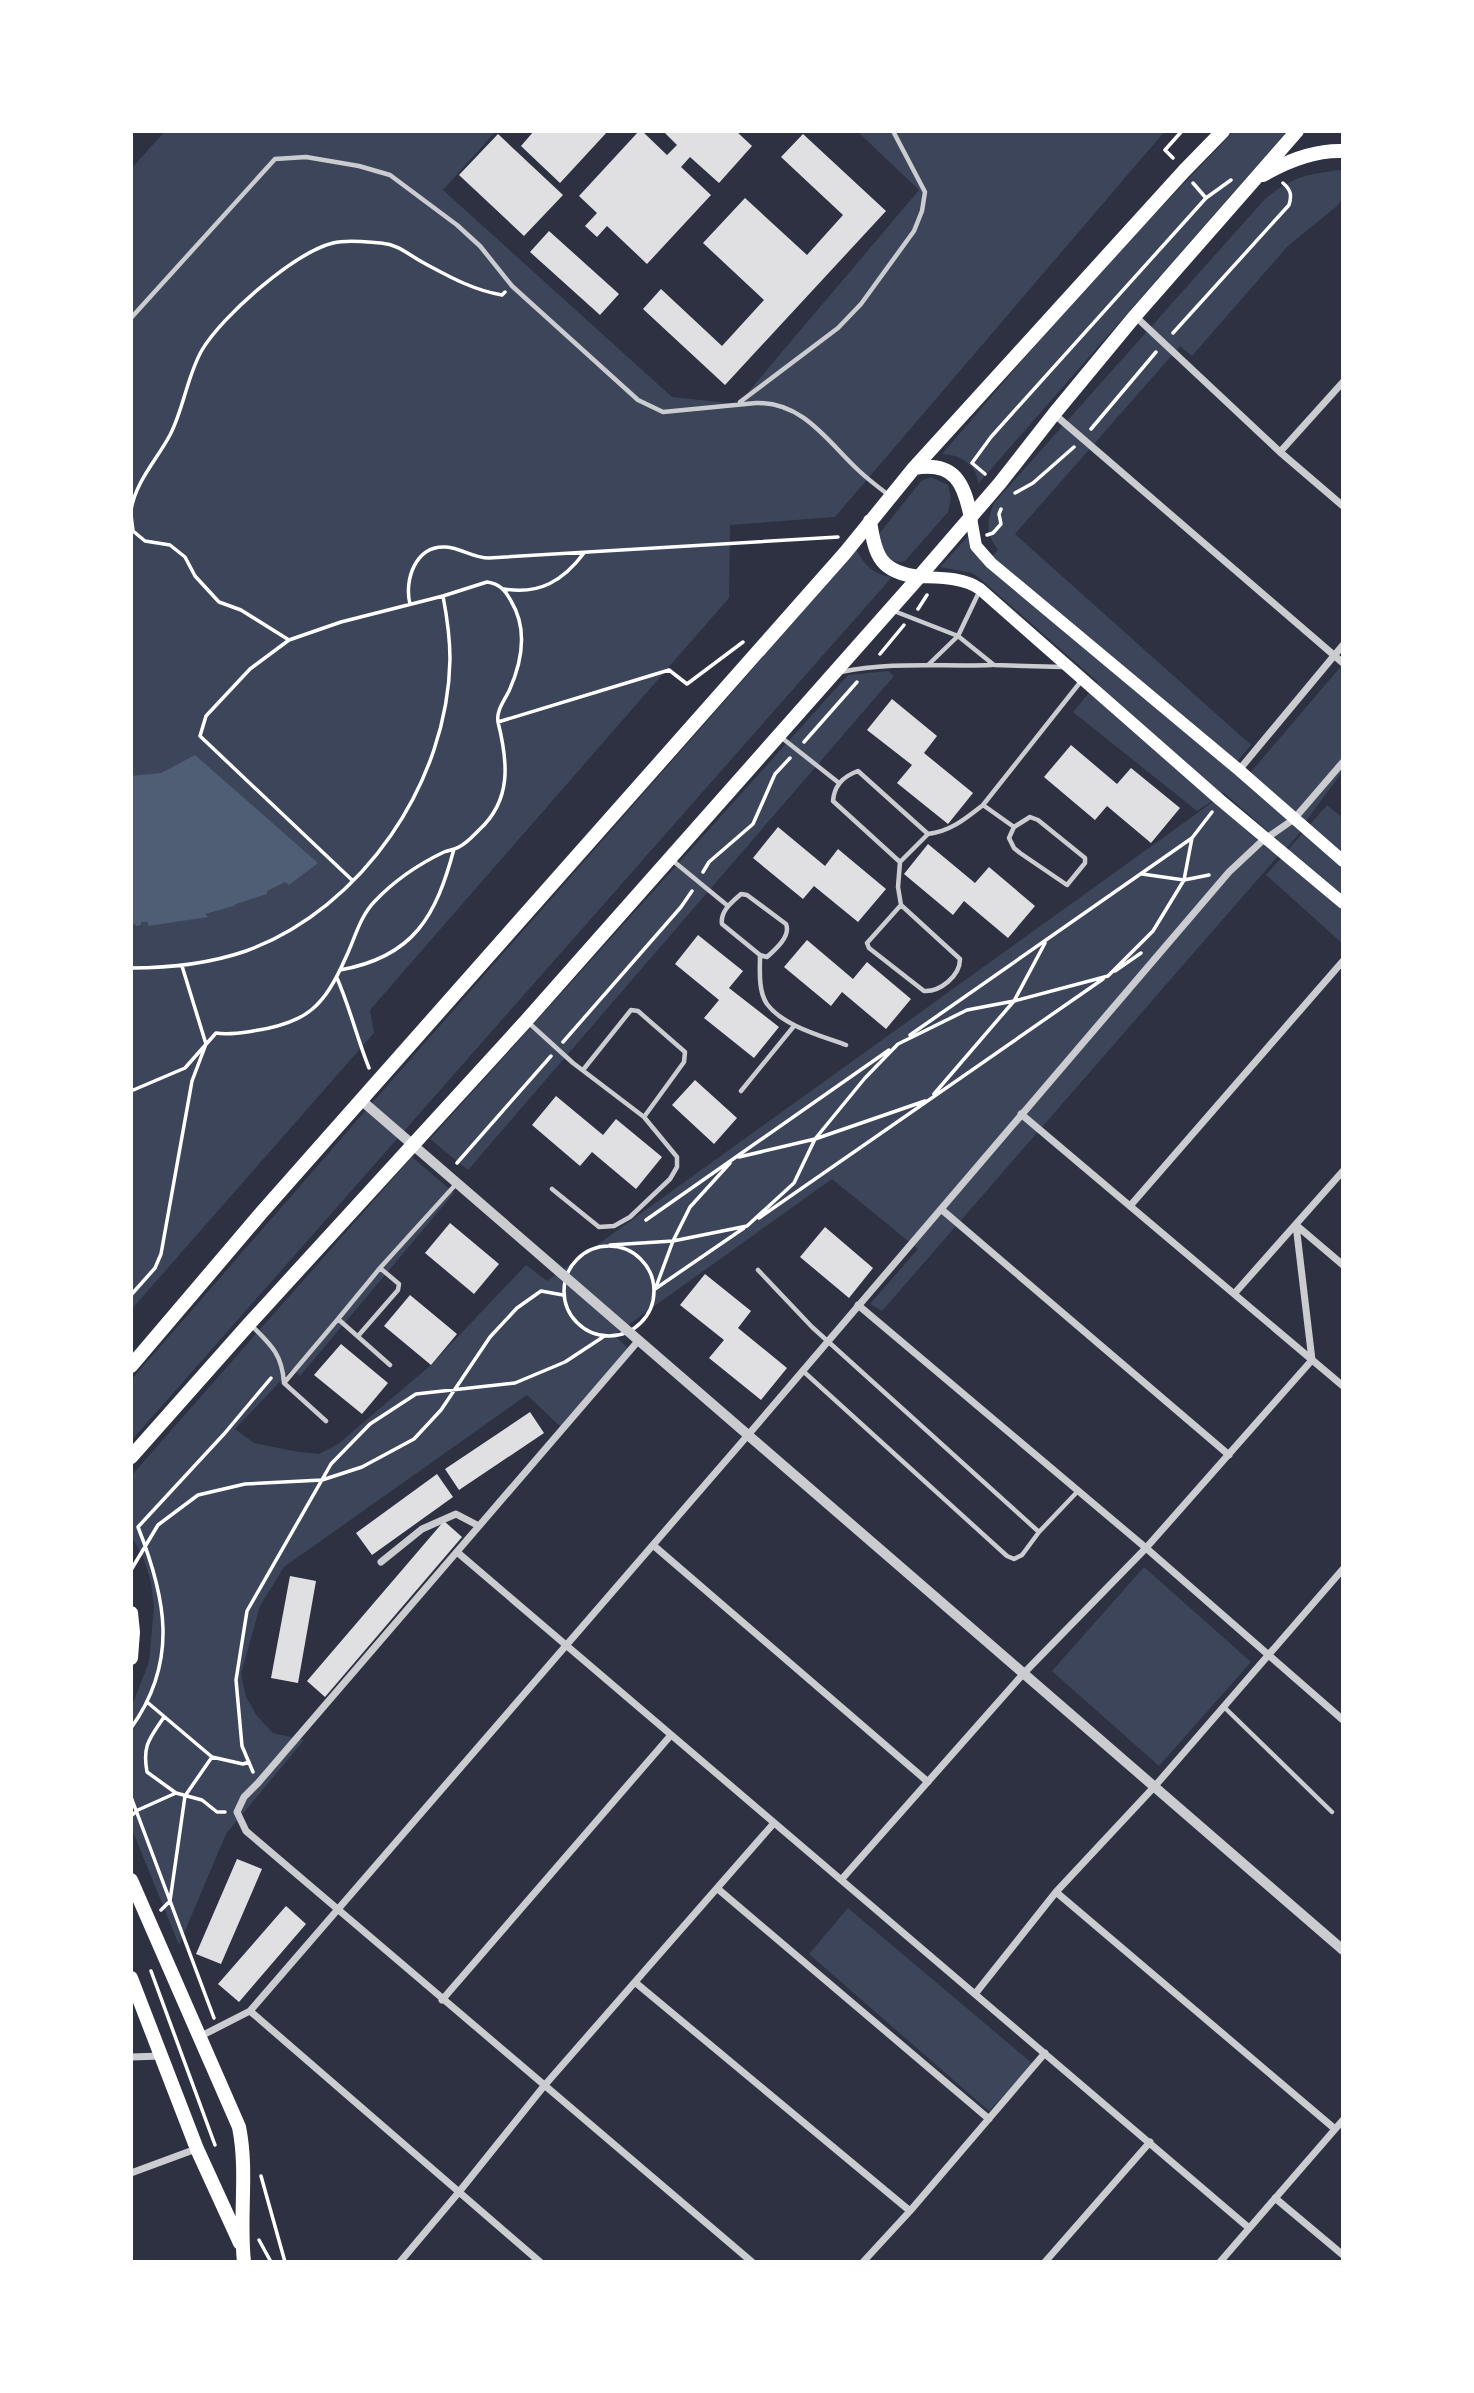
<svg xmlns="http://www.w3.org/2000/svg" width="1474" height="2393" font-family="'Public Sans',sans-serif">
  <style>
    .green { fill: #3c4559 }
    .water { fill: #4f5d75 }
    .building { fill: #e0e0e3 }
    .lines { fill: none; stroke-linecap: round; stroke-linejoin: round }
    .path { stroke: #fff; stroke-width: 3.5 }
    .service { stroke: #caccd0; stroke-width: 4.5 }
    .minor { stroke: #caccd0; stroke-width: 7 }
    .tertiary { stroke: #caccd0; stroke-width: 10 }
    .secondary { stroke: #fff; stroke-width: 12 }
    .primary { stroke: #fff; stroke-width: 14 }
  </style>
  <rect width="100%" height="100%" fill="#2d3142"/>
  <path class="green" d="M165,131H496L443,190L672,397L738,404L919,190L857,131H1165L835,517L730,525L729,598L370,1010L374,1033L131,1310V169Z
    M1234,131H1287L978,484C978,465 959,454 942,454L1087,285Z
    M1338,170L1343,171V198L1337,206L1288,246L1192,356L1180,346L1015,534L1251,745L1230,770L1301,831L1287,848L1224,793L1197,811L1073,712L1098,682L978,577L972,573L940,567L970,534L971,544L984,565L998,550C986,534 986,522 994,503L1264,200C1293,176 1302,176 1338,170Z
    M931,477L948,485L951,498L948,512L905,561L899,562L885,559L879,534L921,481Z
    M857,550C864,566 875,575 892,577L131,1441V1380L386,1087Z
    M1343,664V771L1306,821L1250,773Z
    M888,671L894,676L468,1170L430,1139L848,675Z
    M1214,801L1278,856L882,1311L870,1304L918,1249L832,1179L614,1335L631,1351L565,1431L527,1395L284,1567L260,1606L241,1674L246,1697L257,1716L273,1733L304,1740L226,1834L179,1945L131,1827V1708L149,1662L154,1607L151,1582L143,1557L131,1535V1476L412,1157L454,1193L300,1376L292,1369L235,1429L254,1443L299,1452L319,1454L338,1444L431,1365L526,1265L547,1281Z
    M1327,805L1343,818V944L1266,875Z
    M1144,1567L1251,1662L1159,1766L1052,1671Z
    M848,1908L1033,2064L989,2111L809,1954Z"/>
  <path class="water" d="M195,755L318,863L289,885L285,882L267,891V894L236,904L234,906L205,914L208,917L148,926V922H141V925L137,926L131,922V776L161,773Z"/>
  <path class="building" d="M534,131H608L560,183L521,146Z
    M639,131H642L667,155L677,145L663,131H736L752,146L719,183L690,157L681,167L711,195L647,264L607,226L597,237L585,226L597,213L579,196Z
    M498,134L563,195L524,236L459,175Z
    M803,134L886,211L725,385L643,309L661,289L722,346L764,300L703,243L745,198L807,255L843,215L781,157Z
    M549,231L619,294L600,315L530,252Z
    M892,699L937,736L924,753L973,793L948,824L897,783L912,765L867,730Z
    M1071,745L1117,784L1131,768L1180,808L1151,843L1107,806L1095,820L1044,777Z
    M778,827L825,866L838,849L886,889L858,922L814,886L803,899L753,858Z
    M928,844L975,883L989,867L1035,906L1008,938L964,901L953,915L904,874Z
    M698,935L743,971L729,988L779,1027L754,1058L704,1018L719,1000L675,964Z
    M807,940L853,979L867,962L911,999L886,1029L842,992L831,1006L784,967Z
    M695,1080L737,1118L714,1144L672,1105Z
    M556,1096L603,1135L616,1119L662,1157L636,1189L592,1152L580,1166L532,1125Z
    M450,1223L499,1264L474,1294L425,1253Z
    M825,1227L873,1268L849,1298L800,1257Z
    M705,1274L751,1311L738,1328L787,1368L761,1400L709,1358L724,1340L680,1305Z
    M410,1295L457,1334L431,1365L384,1326Z
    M341,1344L388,1383L362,1414L314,1375Z
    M530,1412L544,1433L459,1490L445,1469Z
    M437,1474L453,1497L372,1555L356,1533Z
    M444,1521L462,1537L325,1697L307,1681Z
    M290,1576L316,1581L298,1683L271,1678Z
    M237,1859L262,1869L221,1964L196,1954Z
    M286,1906L306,1924L239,2002L218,1984Z"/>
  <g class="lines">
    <path class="path" d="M1173,158L1165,150L1182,131
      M1193,183L1206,198
      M1173,333L1289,205C1292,195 1291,190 1283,183
      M1091,429L1156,352
      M985,474L972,463L991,437L1206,198L1231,180
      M1015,493L1033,483L1074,447
      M131,510C136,481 156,461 170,435C184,408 187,376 202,350C223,315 294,253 333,243C348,239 366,242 381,243C400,245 407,254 424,263C450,277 473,290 502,295L505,292
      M131,515L133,531L145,541L170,545L185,557L195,576L219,602L241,610L289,640
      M987,535L993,533L1001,524L999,514L1001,509
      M504,589C539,595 563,581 584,553
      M443,596L487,582C500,584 505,590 511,601C528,629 522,662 509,691C504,701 496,711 498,722L669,670L687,684L743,642
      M410,604C404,581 415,545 446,547C461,548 473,558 489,558L838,537
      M918,609L927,595
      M880,654L904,625
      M804,742L857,682
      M703,872L709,862L753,824L775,774L790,758
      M1142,874L1184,880L1209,875
      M131,968C171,968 208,964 246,951C363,908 448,782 450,659C450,638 447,617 443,596L341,622L289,640L250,669L206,716L200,736L352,880
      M340,970C414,957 436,916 454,849
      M1115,971L1141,953
      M337,978C350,1008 357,1038 369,1068
      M910,1035L1192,838L1212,812
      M563,1042L681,907L692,891
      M131,1091L185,1068L216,1033C229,1035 240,1033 253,1031C307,1023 324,1007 346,957C355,938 360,916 375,901C394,881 419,864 444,852C449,850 454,850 459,847C467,843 473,836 479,830C512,800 508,762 498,722
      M934,1094L1014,1001L1045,943
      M739,1157L815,1139L925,1101
      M457,1163L551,1056
      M759,1218L1103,979
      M646,1220L889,1050
      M610,1245L673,1241L747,1226L794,1183L815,1139L865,1078L898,1044L967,1010L1014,1001L1108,976L1153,931L1184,880L1192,838
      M564 1291a45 45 0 1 1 90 0a45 45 0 1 1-90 0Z
      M656,1287L673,1241L690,1207L730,1163
      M655,1289L744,1228
      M131,1295L155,1268L161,1254L192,1081L206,1044L182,966
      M131,1570L158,1525L198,1495L245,1484L322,1480L362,1467L414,1439L441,1410L490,1337L517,1308L541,1291L563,1295
      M147,1702L212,1757L243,1764L249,1762
      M164,1717C150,1738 142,1745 147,1772L176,1793L202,1800L217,1812H225
      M131,1728C179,1661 166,1598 138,1527L224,1434L271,1378
      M253,1772L242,1746L236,1680L247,1611L331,1464L370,1424L416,1394L515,1383L565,1362L603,1337
      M131,1797L214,2018
      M131,1816L138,1810L176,1793
      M161,1910L170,1901L185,1796L212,1757
      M151,1971L215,2145
      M261,2176L285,2262
      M259,2240L271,2262"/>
    <path class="service" d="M131,318L275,159L306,157L359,166L390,175L457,225L480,246L512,286L638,400L663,412L756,403C802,402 826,439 855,467C866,478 878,487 890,496
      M740,402L838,328L861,304L914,231L922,211L925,192L893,131
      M980,590L958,636L994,665L1063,667
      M894,611L958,636L928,665
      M841,672C891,661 942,667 992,665
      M782,738L839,783
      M858,771L928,834L900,862L833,801C834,786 844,776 858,771Z
      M983,805L1082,680
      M1030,817L1038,820L1085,858V863L1067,885L1020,853L1014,848L1009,838L1014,827Z
      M928,834C951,831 965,819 983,805L1014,827
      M672,860L728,906
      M900,862L898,887L901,905L960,959C960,976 940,992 924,991L869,948L867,943L901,905
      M741,894L747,895L786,924C791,936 776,949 767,957L760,955L722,924C720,911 732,902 741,894Z
      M760,955C760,970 758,991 767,1004C783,1026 822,1036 846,1045
      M529,1023L573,1063L644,1117L684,1062L685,1052L638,1011L631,1010L583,1070
      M741,1091L794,1026
      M552,1189L599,1227L614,1226L630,1217L670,1179L677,1167V1157L644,1117
      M380,1268L457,1183
      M758,1270L812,1327L1039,1532
      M338,1319L380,1268L399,1284L398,1290L358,1336
      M252,1326C271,1345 282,1354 284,1383L326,1421
      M803,1371L1007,1556L1014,1559L1022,1555L1039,1532L1078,1491
      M284,1383L338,1319L390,1365
      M1223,1706L1332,1812"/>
    <path class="minor" d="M1135,316L1280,452L1343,506
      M1054,414L1343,663
      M1280,452L1343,382
      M1239,770L1343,645
      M1021,1114L1343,1386
      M1130,1206L1343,961
      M941,1209L1229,1455
      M1296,1225L1343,1265
      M1234,1294L1343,1171
      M858,1305L1146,1548L1343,1720
      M639,1340L258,1783L244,1797L237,1812L246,1831L752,2262
      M653,1545L928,1782
      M457,1552L1249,2228
      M381,1562L422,1529L456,1514L479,1526
      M841,1880L1024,1673L1146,1548L1312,1360L1296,1225
      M718,1889L989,2119
      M1056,1892L1335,2129
      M636,1983L910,2211
      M975,1994L1056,1892L1155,1786L1343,1569
      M442,2000L671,1735
      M250,2011L540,2262
      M199,2037L250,2011L748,1435L1229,872L1261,842L1294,819L1343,762
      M131,2057L162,2056
      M131,2173L196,2149
      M1275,2198L1343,2255
      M400,2262L459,2192L544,2086L774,1823
      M863,2262L910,2211L1045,2053
      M1045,2262L1150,2142
      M1220,2262L1343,2120"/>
    <path class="tertiary" d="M361,1100L1343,1950"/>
    <path class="secondary" d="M971,518L976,546L991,563L1239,770L1343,861
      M919,577C940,578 963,577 980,589L1220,800L1343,903"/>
    <path class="primary" d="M1263,175C1287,161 1315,150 1343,151
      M914,468C955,461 964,483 971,518
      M870,521C875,557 881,572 919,577
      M131,1366L262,1212L845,553L914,468L1184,171L1223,131
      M131,1457L249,1324L526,1021L919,577L1000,483L1054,414L1135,316L1297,131
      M131,1613L133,1632L131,1658
      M131,1880L239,2127C248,2171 239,2217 244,2262
      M131,1978L197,2149L240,2243"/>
  </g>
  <rect width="1474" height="2393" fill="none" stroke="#ffffff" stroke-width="266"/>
</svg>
